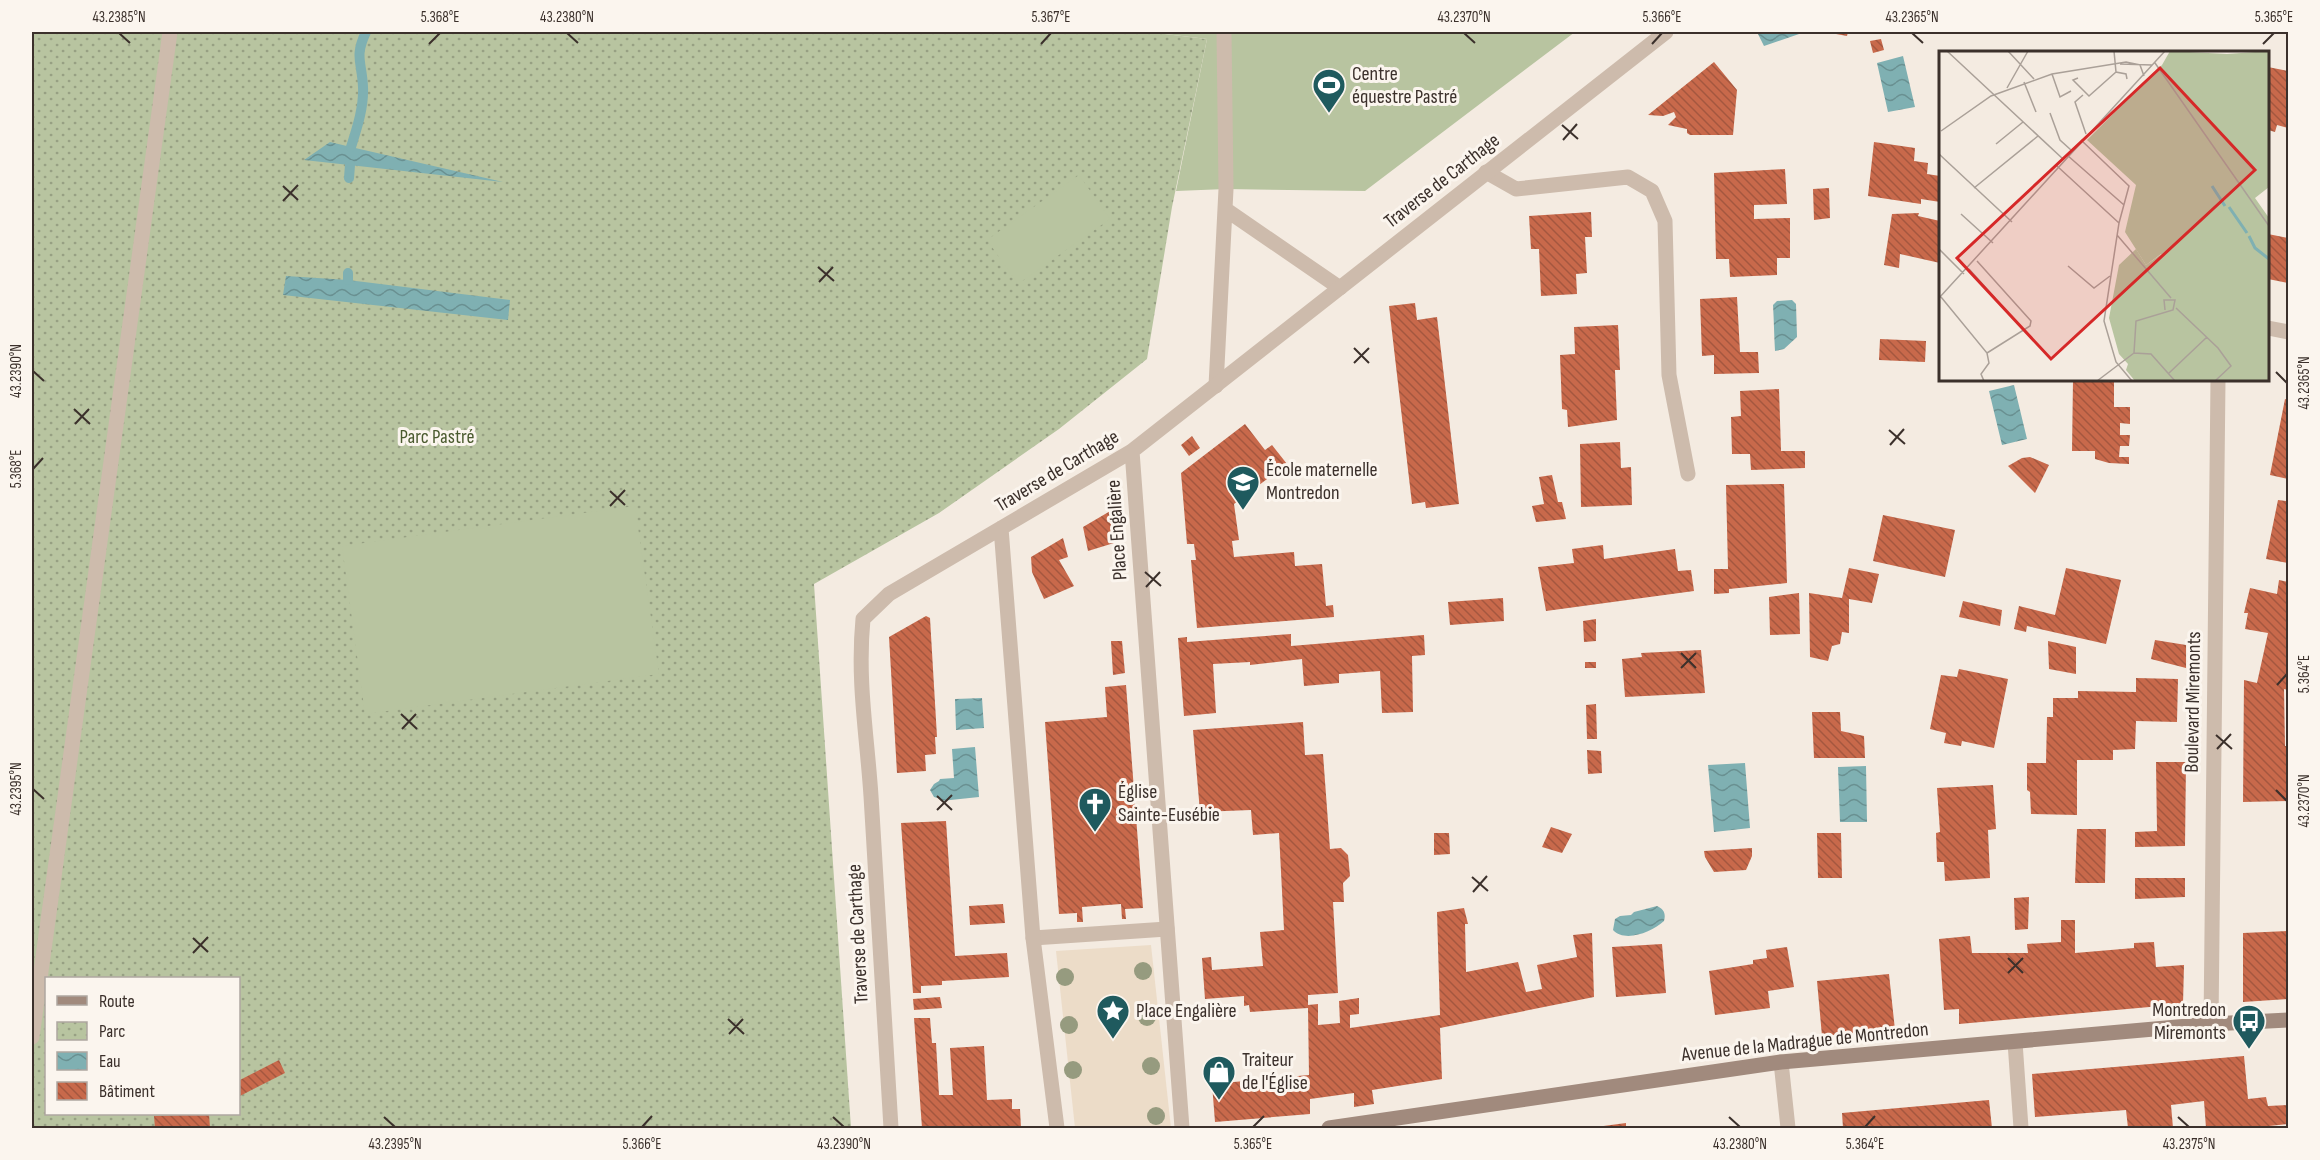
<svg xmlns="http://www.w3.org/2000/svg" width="2320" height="1160" font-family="'Sofia Sans Condensed',sans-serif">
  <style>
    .park { fill: url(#park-dots); fill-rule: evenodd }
    .garden { fill: #b8c4a0 }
    .plaza { fill: #ecdcc8 }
    .water { fill: url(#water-waves) }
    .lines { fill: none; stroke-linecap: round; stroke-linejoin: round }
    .stream { stroke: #7fb0b2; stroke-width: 10 }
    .building { fill: url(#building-back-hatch) }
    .lane { stroke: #cdbbac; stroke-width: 15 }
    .street { stroke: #cdbbac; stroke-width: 15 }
    .secondary { stroke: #a18a7d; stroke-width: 15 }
    .tree { fill: #969b7f }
    .ticks { fill: none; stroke: #3b302b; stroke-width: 2 }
    .labels { text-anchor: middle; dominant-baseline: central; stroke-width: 6; stroke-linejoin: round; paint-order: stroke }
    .poi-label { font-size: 20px; fill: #3b302b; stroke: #fbf5ee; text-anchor: start }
    .street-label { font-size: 20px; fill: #3b302b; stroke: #fbf5ee }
    .park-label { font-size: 20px; fill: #4a5a2e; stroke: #fbf5ee }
    .inset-river { fill: none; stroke: #7fb0b2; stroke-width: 3 }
    .inset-road { fill: none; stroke: #aaa098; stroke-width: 1.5 }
    .view { fill: #d62828; fill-opacity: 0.15; stroke: #d62828; stroke-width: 3 }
    .inset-edge { fill: none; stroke: #3b302b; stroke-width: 3 }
    .neatline { fill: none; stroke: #3b302b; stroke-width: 2 }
    .ticks-label { font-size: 15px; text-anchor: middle; fill: #3b302b }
  </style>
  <defs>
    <pattern id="park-dots" width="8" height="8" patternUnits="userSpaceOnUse" patternTransform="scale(1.5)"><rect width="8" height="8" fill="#b8c4a0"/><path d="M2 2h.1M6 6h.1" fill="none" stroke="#97a083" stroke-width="1.8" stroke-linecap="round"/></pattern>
    <pattern id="water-waves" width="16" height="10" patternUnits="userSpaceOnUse" patternTransform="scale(1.5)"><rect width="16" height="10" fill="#7fb0b2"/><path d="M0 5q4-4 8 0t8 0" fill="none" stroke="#699091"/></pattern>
    <pattern id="building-back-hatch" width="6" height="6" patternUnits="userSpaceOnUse" patternTransform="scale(1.5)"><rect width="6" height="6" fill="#c8694b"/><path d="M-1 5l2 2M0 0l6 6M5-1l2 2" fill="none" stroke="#a4573f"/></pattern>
  </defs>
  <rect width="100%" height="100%" fill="#f4ebe1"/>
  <path class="park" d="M32,32H1148L1207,39L1172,207L1147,359L1059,429L939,513L814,584L851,1128H32ZM46,978H238V1114H46Z"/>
  <path class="garden" d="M1148,32H1575L1365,191L1226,189L1176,191L1207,39Z
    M1079,175L1110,219L1018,284L987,240Z
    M635,506L659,674L365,714L342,546Z"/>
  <path class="plaza" d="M1151,945L1171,1128H1075L1056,951Z"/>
  <path class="water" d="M1757,32H1802V33L1764,46Z
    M1903,56L1915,107L1888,112L1877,63Z
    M330,142L351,147L503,182L304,160Z
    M286,276L348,280L510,300L508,320L283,295Z
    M1792,300L1796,304L1797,337L1784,349L1775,351C1774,335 1774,321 1773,305L1777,301Z
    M2014,385L2027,439L2002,445L1989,391Z
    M982,698L984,728L956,730L955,699Z
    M975,747L979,797L941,801V799L934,797L930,790L934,784L939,781L940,779L954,778L952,749Z
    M1745,763L1750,828L1714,832L1708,765Z
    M1866,766L1867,822H1840L1838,767Z
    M1657,906C1664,909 1666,914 1664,921C1652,932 1625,943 1613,930L1615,919L1620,916L1631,915L1634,912Z"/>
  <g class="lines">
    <path class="stream" d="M351,147C357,128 364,107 363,87C362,62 354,57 366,32
      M349,178L350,165
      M348,280V273"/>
  </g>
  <path class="building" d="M1825,32H1848L1847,36Z
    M1881,39L1884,50L1873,53L1870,41Z
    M1714,62L1737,90L1733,135H1690L1687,133V129L1668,125L1676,117L1674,112L1663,116L1648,115Z
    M2268,67L2288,71L2286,77L2288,78V128L2277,125L2275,132L2268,130Z
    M1874,142L1915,148L1914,161L1928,163L1927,174L1940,176V202L1921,199V204L1868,196Z
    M1785,169L1787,204L1754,205V219L1790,218V258H1777V275L1730,277L1729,259H1716L1714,173Z
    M1829,188L1830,218L1814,220L1813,189Z
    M1591,212L1592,237H1585L1587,273L1576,274L1577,294L1541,296L1539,249H1531L1529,216Z
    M1919,213L1918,216L1940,221V263L1900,254L1899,268L1884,265L1892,214Z
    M2268,234L2288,238V283L2268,279Z
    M1737,297L1740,352H1758L1759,373L1714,374V355L1702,356L1700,299Z
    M1415,303L1417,320L1437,317L1459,504L1426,508L1425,502L1412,504L1389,306Z
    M1618,325L1620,370H1615L1617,420L1568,427L1567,410L1562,409L1560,355L1575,354L1574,327Z
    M1880,339L1926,341L1925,362L1879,360Z
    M2073,380H2114V407H2130V424L2120,423V435H2130L2129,446H2120L2119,457H2129V464L2109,463L2095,459V451H2072Z
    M1779,389L1781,451H1805V468L1751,470L1750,454H1732L1731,417L1741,416L1740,391Z
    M2285,399L2288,400V479L2270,475Z
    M1245,424L1265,450L1272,445L1287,464L1234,504L1239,540L1232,541L1234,557L1294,552L1295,566L1322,564L1326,606L1333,605L1334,617L1197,628L1191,560H1196L1194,544H1187L1181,473Z
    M1192,436L1200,448L1189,456L1181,445Z
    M1620,442L1621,468L1631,467L1632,505L1581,507L1580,444Z
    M2030,457L2049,465L2035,493L2008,466L2022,458Z
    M1552,475L1558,502H1562L1566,519L1536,522L1532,506L1544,504L1539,477Z
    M1784,484L1787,583L1729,589V593L1714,594V569H1728L1726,485Z
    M2287,495H2288V563L2266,559L2278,500L2286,501Z
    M1112,510L1114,543L1088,551L1083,527Z
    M1883,515L1955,530L1945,577L1873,561Z
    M1063,538L1068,557L1059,560L1074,586L1044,599L1032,572L1031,557Z
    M1603,545L1604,559L1675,549L1678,571L1691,570L1694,591L1546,611L1538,567L1574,563L1572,549Z
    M1849,568L1879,574L1872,603L1849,599V633L1842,632L1840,644L1832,646L1828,661L1810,657L1809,593L1842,598Z
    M2066,568L2121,580L2106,644L2027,626L2026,632L2014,629L2019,606L2055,615Z
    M2279,580L2288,582V690L2284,689L2285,746H2288V801L2243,802L2244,680L2257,683L2268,633L2245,629L2248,613H2244L2250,588L2277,594Z
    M1799,593L1800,634L1770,635L1769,597Z
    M1503,598L1504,621L1450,625L1448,602Z
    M1963,601L2002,610L2000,626L1959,617Z
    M926,616L930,618L937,737H935L936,754L925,755L926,771L897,773L889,637Z
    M1596,619V641L1584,642L1583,621Z
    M1291,634V646L1424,635L1425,655L1412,656L1413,712L1382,713L1380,671L1339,674V683L1304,686L1302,659L1250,665V662L1213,664L1216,713L1184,716L1178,638L1187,637V642Z
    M2155,640L2186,645V668L2151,659Z
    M1111,641H1122L1125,673L1113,675Z
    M2048,641L2076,647V674L2049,669Z
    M1701,650L1705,693L1625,697L1622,659L1642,657L1641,653Z
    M1585,662H1596V668H1585Z
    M1959,669L2008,679L1994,748L1962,741L1961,746L1944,743L1946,733L1930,729L1941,675L1957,677Z
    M2136,678L2178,679L2177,722L2136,721L2135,749L2113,750V760H2077V815L2031,814L2030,792L2027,790V763H2046L2047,717H2053V698H2078V691L2136,692Z
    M1126,685L1143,908L1125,909L1126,919H1122L1121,904L1082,907L1083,922H1077V913L1059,914L1045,722L1107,717L1105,687Z
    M1596,704L1597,739H1587L1586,705Z
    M1812,712H1840L1841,731L1864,736L1865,758H1814Z
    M1303,722L1305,755L1323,754L1330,849L1341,848L1348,855L1350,876L1343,883L1344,902H1333L1338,993L1308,995V1005L1318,1004V1025L1340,1023L1339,1001L1359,998V1014L1350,1015V1028L1440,1015L1437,912L1464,908L1468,924H1465L1466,972L1518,962L1526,992L1542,989L1537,965L1577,957L1573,935L1592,933L1594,997L1440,1028L1442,1079L1372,1090L1374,1104L1354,1107V1093L1310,1099V1114L1215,1122L1212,1084L1309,1075L1308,1008L1250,1012L1249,1005L1244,1006V996L1205,999L1202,958L1211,957L1212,970L1263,966L1260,932L1284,930L1279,833L1253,835L1251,810L1200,812L1193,730Z
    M1587,750L1601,751L1602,773L1588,774Z
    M2156,762H2186L2185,846L2135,847V832L2157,831Z
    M1993,785L1996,829L1988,830L1990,878L1945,881L1944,862H1937L1936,833L1940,832L1937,788Z
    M946,821L955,956L1007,953L1009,977L942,981V985L921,986V993H913L901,823Z
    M1551,827L1572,834L1562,853L1542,847Z
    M2077,829H2106L2105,883H2075Z
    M1434,833H1449L1450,854L1434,855Z
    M1817,833H1841L1842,878H1818Z
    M1752,848V856L1746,870L1714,872L1705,857L1704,851Z
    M2135,878H2185V897L2135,899Z
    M2029,897L2028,929L2015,930L2014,898Z
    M1003,904L1005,923L970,925L969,906Z
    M2061,920H2075V953L2134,948V943L2154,942L2156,967L2184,965L2183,1004L1959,1024V1009L1944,1010L1939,939L1970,936L1972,953H2028L2027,944L2061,942Z
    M2288,931V999L2243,1002V933Z
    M1662,944L1666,993L1616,997L1612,947Z
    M1787,947L1794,987L1768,991L1770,1008L1715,1015L1709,971L1753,964V960L1767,958L1766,950Z
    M1889,974L1895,1030L1822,1036L1817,981Z
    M940,997L942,1008L914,1010L913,999Z
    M914,1018H930L932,1043H936L939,1095H953L950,1048L984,1046L987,1100L1012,1099V1109H1020L1021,1128H922Z
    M2244,1056L2248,1099L2266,1097L2268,1106L2288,1105V1124L2269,1126V1128H2206L2204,1101L2171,1105L2173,1128H2128L2126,1110L2035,1117L2032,1074Z
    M279,1060L285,1073L238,1097V1081Z
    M1989,1100L1992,1128H1843L1842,1113Z
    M209,1114L210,1128H155L154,1116Z
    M1626,1123V1128H1596V1127Z"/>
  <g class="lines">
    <path class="lane" d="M1486,172L1516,189L1628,177L1652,191L1665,221L1669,375L1688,474
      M1225,209L1340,288
      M1216,386L1226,189L1224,32
      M1033,938L1167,929
      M32,1037L170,32"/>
    <path class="street" d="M2268,328L2288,332
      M1132,451L1182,1128
      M1001,528L1033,938L1057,1128
      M2211,1024L2218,380
      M2015,1042L2021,1128
      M1781,1062L1788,1128
      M891,1128C885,1018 878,907 871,796C867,735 857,681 863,619L889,594L1132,451L1666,32"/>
    <path class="secondary" d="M1329,1128L1781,1062L2211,1024L2288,1020"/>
  </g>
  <g class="tree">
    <circle cx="1143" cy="971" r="9"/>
    <circle cx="1065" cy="977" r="9"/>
    <circle cx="1147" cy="1017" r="9"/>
    <circle cx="1069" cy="1025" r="9"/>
    <circle cx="1151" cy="1066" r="9"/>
    <circle cx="1073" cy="1070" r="9"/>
    <circle cx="1156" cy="1116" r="9"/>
  </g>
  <path class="ticks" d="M119,33L130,43M567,33L578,43M1464,33L1475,43M1912,33L1923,43M429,44L440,33M1041,44L1051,33M1652,44L1662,33M2263,44L2274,33M1562,125L1578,139M1563,140L1577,124M283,186L298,200M283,201L298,185M818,267L834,281M819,282L833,267M1354,348L1369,363M1354,363L1369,348M33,371L44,381M2276,372L2287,383M74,409L90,424M75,424L89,409M1889,430L1905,444M1890,445L1904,429M33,469L43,458M610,491L625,505M610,506L625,490M1145,572L1161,586M1146,587L1160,572M1681,653L1696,668M1681,668L1696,653M2277,685L2287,674M401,714L417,729M402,729L416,714M2216,735L2232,749M2217,749L2231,734M33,789L44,799M2276,790L2287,801M937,796L952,810M937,810L952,795M1472,877L1488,891M1473,892L1487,876M193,938L208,952M193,953L208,937M2008,958L2023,973M2008,973L2023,958M728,1019L744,1034M729,1034L743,1019M384,1117L395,1127M833,1117L844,1127M1729,1117L1740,1127M2178,1117L2189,1127M642,1127L652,1116M1253,1127L1264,1116M1865,1127L1875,1116"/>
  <defs>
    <g id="stadium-pin" transform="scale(1.725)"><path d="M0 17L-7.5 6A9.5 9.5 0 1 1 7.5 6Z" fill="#1f5a5e" stroke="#fbf5ee"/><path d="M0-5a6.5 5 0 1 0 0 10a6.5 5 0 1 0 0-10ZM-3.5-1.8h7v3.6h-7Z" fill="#fff"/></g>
    <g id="school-pin" transform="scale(1.725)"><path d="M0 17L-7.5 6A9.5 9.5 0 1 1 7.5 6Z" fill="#1f5a5e" stroke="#fbf5ee"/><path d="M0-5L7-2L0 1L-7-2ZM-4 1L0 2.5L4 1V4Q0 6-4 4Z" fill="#fff"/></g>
    <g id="church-pin" transform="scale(1.725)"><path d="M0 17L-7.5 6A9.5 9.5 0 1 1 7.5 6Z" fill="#1f5a5e" stroke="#fbf5ee"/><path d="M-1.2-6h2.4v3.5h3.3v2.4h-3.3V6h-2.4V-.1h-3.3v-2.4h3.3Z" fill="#fff"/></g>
    <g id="sight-pin" transform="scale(1.725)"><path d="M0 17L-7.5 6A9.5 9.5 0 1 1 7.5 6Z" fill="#1f5a5e" stroke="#fbf5ee"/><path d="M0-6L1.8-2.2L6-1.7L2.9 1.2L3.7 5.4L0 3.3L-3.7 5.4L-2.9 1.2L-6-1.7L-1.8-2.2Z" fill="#fff"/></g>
    <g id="bus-pin" transform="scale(1.725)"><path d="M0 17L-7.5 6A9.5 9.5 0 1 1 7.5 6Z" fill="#1f5a5e" stroke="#fbf5ee"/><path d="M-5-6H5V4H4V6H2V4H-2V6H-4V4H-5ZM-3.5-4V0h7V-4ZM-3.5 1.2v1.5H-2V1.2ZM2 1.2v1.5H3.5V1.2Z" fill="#fff"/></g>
    <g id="shop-pin" transform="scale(1.725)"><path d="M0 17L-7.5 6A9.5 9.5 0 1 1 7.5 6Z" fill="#1f5a5e" stroke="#fbf5ee"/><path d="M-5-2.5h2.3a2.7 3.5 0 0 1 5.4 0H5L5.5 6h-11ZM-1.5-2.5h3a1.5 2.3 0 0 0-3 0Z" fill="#fff"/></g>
  </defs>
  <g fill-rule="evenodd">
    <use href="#stadium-pin" x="1329" y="85"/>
    <use href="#school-pin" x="1243" y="482"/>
    <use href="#church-pin" x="1095" y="804"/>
    <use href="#sight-pin" x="1113" y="1011"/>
    <use href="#bus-pin" x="2249" y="1021"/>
    <use href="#shop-pin" x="1219" y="1072"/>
  </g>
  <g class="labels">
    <g class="poi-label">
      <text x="1352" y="74">Centre<tspan x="1352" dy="23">équestre Pastré</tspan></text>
      <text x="1266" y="470">École maternelle<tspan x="1266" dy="23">Montredon</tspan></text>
      <text x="1118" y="792">Église<tspan x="1118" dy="23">Sainte-Eusébie</tspan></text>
      <text x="2226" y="1010" text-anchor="end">Montredon<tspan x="2226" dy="23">Miremonts</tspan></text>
      <text x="1136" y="1011">Place Engalière</text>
      <text x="1242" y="1060">Traiteur<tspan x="1242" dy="23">de l'Église</tspan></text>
    </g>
    <g class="street-label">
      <text transform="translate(1442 181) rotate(-38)">Traverse de Carthage</text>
      <text transform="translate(1057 471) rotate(-31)">Traverse de Carthage</text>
      <text transform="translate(1117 530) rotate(-94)">Place Engalière</text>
      <text transform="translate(2193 702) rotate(-89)">Boulevard Miremonts</text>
      <text transform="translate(858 934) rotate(-93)">Traverse de Carthage</text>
      <text transform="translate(1805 1042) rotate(-6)">Avenue de la Madrague de Montredon</text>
    </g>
    <g class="park-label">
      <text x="437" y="437">Parc Pastré</text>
    </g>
  </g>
  <g transform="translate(1939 51)">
    <rect width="330" height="330" fill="#f4ebe1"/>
    <path d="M231,0L288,3L330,0V136L316,147L330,167V260L222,203L207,214L186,181L197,134L148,89L223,14Z" fill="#b8c4a0"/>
    <path d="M225,86L241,99L219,126L203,114ZM257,179L330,260V330H196L187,319L189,313L180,303L170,267L180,214L197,198L207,214Z" fill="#b8c4a0"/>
    <path class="inset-river" d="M273,135L286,155M290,156L308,182M310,185L316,197L330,208"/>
    <path class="inset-road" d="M8,0L124,108M69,0L95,28M175,0L177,21L187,23L188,28M216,12L330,175M181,13L213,14M113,23L121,46L132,40M139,27L134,29L150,45L177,21M85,31L97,61M68,37L89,0M144,44L136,51L147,83M111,62L121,89L132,99M2,80L52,45L113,23L187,11L201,14L205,25M142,89L190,135L180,172L165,270L177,311L193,330M57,93L84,71M0,103L73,171M128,104L185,154M118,115L180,172M35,137L99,85M22,163L54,192M178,184L232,247M0,198L25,223M38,210L92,270L91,275L48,302M129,215L155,237L171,225M30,218L56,247M2,246L48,302L50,312L42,323L45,330M0,247L226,0M237,257L279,297L292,315L276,330M226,259L225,249H236L234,259L197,270L195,302L212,303L236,330M230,322L268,286M158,330L195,302"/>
    <path class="view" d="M221,17L316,119L112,308L18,207Z"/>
    <rect width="330" height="330" class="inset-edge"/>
  </g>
  <rect width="2320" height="1160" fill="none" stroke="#fbf5ee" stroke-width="66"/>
  <rect x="45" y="977" width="195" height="138" fill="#fbf5ee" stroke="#aea6a0" stroke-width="1.5"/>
  <rect x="57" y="996" width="30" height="9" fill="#a18a7d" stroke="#aea6a0" stroke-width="1.5"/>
  <text x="99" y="1007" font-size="18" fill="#3b302b">Route</text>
  <rect x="57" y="1022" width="30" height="18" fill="url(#park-dots)" stroke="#aea6a0" stroke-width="1.5"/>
  <text x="99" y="1037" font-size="18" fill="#3b302b">Parc</text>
  <rect x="57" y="1052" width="30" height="18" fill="url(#water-waves)" stroke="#aea6a0" stroke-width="1.5"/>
  <text x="99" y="1067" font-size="18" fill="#3b302b">Eau</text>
  <rect x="57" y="1082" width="30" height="18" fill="url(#building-back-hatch)" stroke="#aea6a0" stroke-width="1.5"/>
  <text x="99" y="1097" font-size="18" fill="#3b302b">Bâtiment</text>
  <rect x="33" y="33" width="2254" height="1094" class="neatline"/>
  <g class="ticks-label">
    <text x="119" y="22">43.2385°N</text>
    <text x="440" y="22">5.368°E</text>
    <text x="567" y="22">43.2380°N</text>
    <text x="1051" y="22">5.367°E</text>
    <text x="1464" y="22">43.2370°N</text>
    <text x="1662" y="22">5.366°E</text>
    <text x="1912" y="22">43.2365°N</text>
    <text x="2274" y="22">5.365°E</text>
    <text transform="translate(16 371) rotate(-90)" y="5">43.2390°N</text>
    <text transform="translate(2304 383) rotate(-90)" y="5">43.2365°N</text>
    <text transform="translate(16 469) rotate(-90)" y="5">5.368°E</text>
    <text transform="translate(2304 674) rotate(-90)" y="5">5.364°E</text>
    <text transform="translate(16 789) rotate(-90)" y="5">43.2395°N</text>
    <text transform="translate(2304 801) rotate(-90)" y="5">43.2370°N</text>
    <text x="395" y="1149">43.2395°N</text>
    <text x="642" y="1149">5.366°E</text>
    <text x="844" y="1149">43.2390°N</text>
    <text x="1253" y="1149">5.365°E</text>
    <text x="1740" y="1149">43.2380°N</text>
    <text x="1865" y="1149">5.364°E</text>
    <text x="2189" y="1149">43.2375°N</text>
  </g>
</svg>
